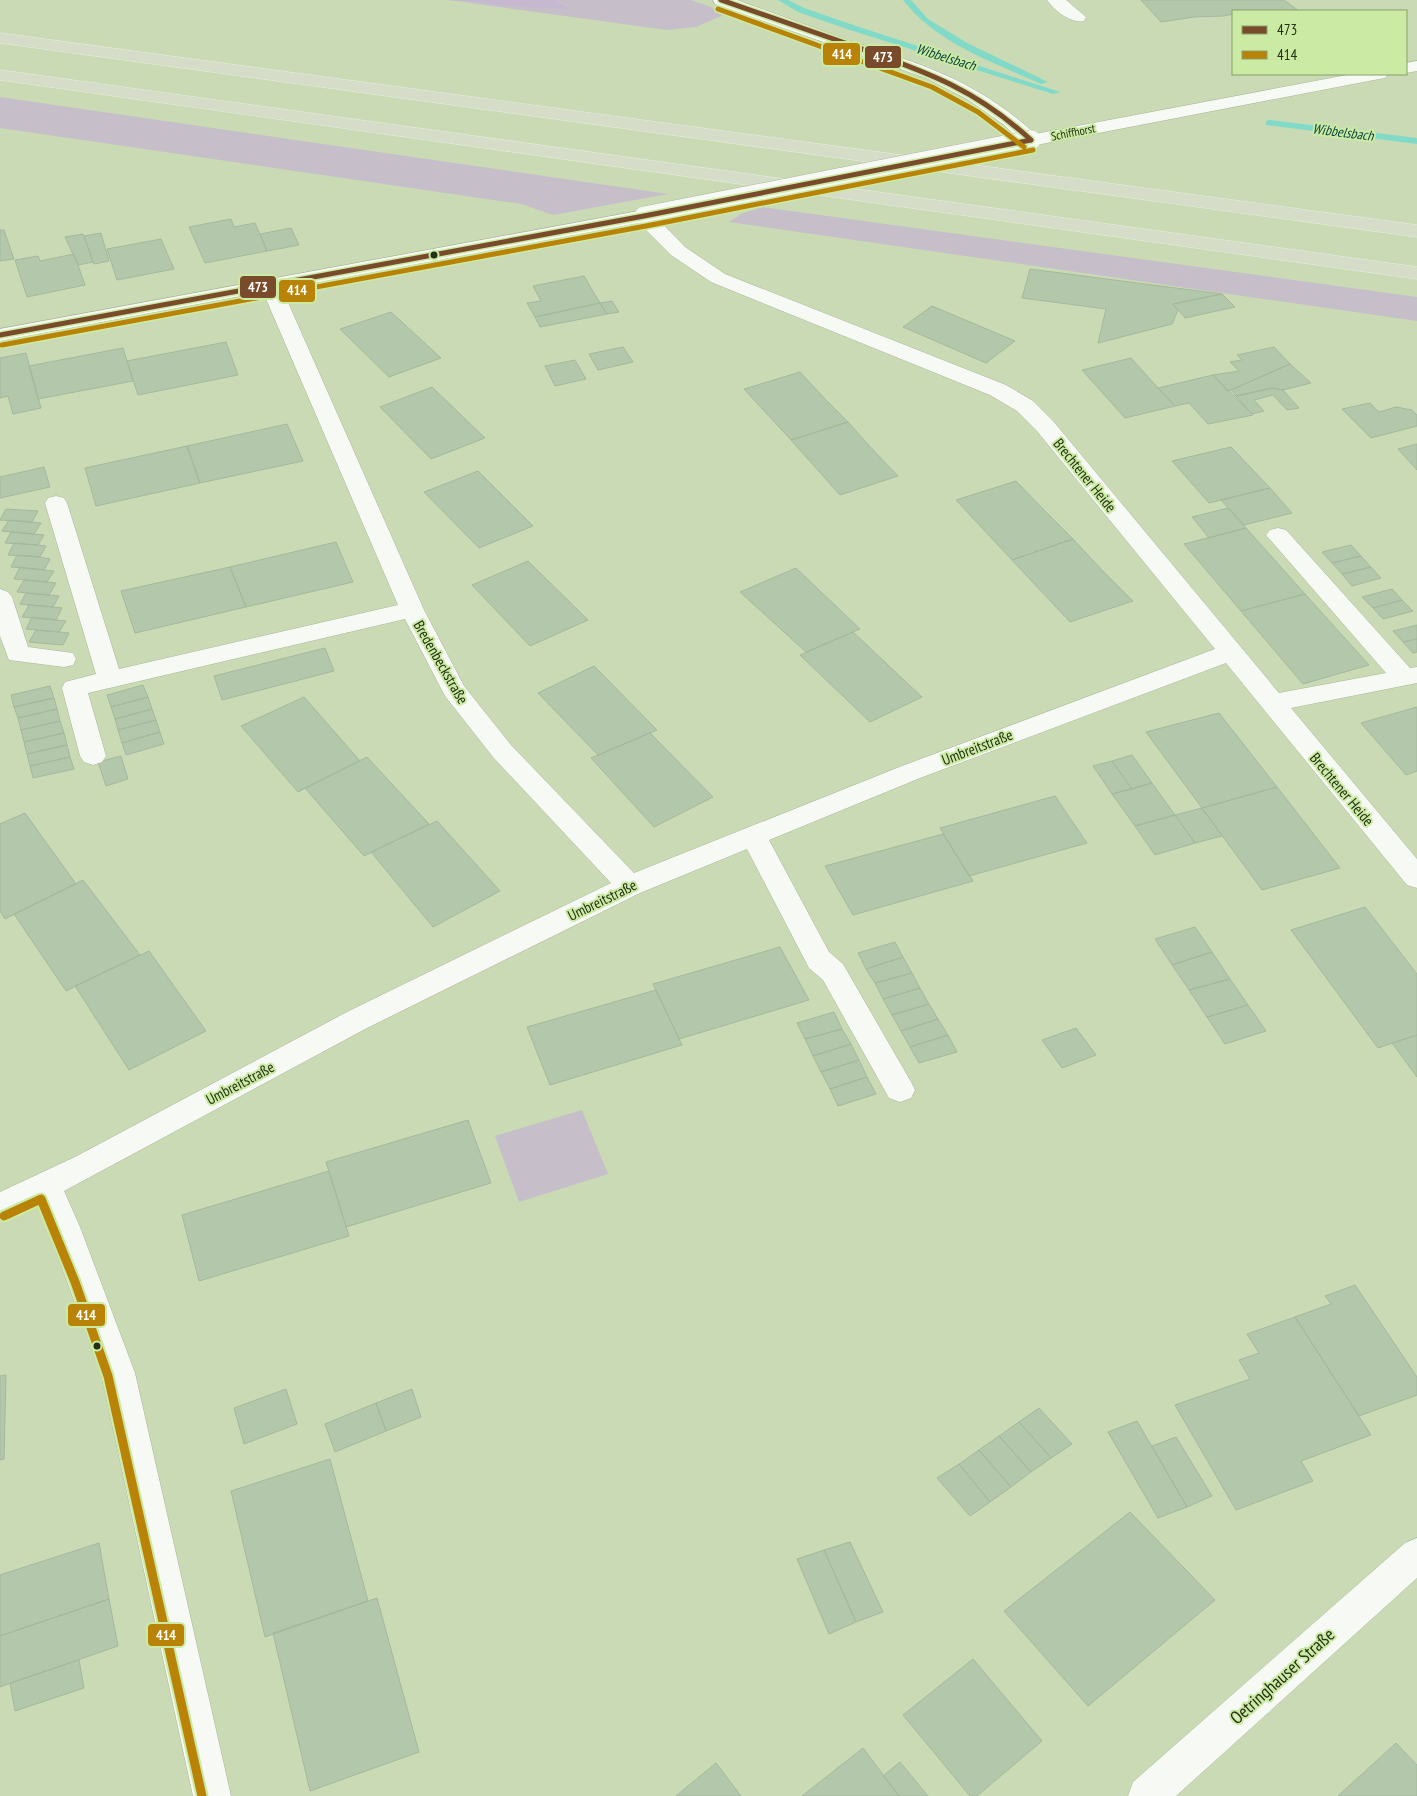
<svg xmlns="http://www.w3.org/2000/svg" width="1417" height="1796" font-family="'PT Sans Narrow',sans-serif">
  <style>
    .green { fill: #c6bfca }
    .forest { fill: #c5b8cf }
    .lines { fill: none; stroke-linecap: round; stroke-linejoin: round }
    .stream { fill: #81dac7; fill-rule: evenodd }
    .building { fill: #b3c8ab; stroke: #a5b89d }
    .minor-casing { stroke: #aab79a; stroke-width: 1 }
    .highway-casing { stroke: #e7eedd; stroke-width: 1 }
    .minor { fill: #f7f9f4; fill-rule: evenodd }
    .highway { fill: #d5ddc9; fill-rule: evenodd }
    .minor-bridge-casing { stroke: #aab79a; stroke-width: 20; stroke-linecap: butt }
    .minor-bridge { stroke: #f7f9f4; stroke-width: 19 }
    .bus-1-casing { stroke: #cbeaa4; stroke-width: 8 }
    .bus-2-far1-casing { stroke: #cbeaa4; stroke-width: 8 }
    .bus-2-casing { stroke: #cbeaa4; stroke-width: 13 }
    .bus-1 { stroke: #7a4b2a; stroke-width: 5 }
    .bus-2-far1 { stroke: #b88306; stroke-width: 5 }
    .bus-2 { stroke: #b88306; stroke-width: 9 }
    .bus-dot { fill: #253115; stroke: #cbeaa4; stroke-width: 2 }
    .labels { text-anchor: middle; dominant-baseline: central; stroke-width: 4; stroke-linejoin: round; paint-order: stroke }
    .far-street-label { font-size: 12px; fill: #253115; stroke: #cbeaa4 }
    .far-water-label { font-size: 14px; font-style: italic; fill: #0a433f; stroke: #cbeaa4 }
    .street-label { font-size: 15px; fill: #253115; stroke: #cbeaa4 }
    .near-street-label { font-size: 18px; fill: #253115; stroke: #cbeaa4 }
    .line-badge { stroke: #cbeaa4; stroke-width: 2 }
    .badge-label { font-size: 14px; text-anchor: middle; font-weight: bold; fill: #fff }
  </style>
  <rect width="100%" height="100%" fill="#c9dab4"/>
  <path class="green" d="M555,0H691L728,13L696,27L667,30L462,2L572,8Z
    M0,97L668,194L553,215L521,204L0,128Z
    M762,207L1417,297V321L729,222L741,214Z
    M582,1110L608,1174L519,1202L495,1136Z"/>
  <path class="forest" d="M446,0H555L573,9L539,8Z"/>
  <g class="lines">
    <path class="stream" d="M778,0H788L804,8L856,26L1060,92L1053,94L850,30L798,12Z
      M903,0H911L928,19L967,43L1048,82L1041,84C993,62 936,43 903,0Z
      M1269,120L1417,138V144L1266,125V121Z"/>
  </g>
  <path class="building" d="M1141,0H1284L1299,11H1233V14L1224,16L1194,17L1161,22Z
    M231,219L234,227L255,223L267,251L205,263L189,227Z
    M291,228L299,245L267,251L260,234Z
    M0,230H4L14,259L0,261Z
    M101,233L109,261L94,264L84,236Z
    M83,234L93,262L78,265L65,237Z
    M161,239L174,269L117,280L107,249Z
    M74,254L85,285L27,297L15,260L38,256L40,261Z
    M1030,269L1222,294L1173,304L1178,310L1172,324L1098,343L1106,309L1022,298Z
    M584,276L600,303L535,317L527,303L541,301L533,286Z
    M1222,294L1235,307L1185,318L1173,304Z
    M612,301L619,312L607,314L600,303Z
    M600,303L607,314L540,327L535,317Z
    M932,306L1015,341L986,363L903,327Z
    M391,312L441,358L389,377L340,329Z
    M226,342L238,375L138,395L127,361Z
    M623,347L633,362L598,370L589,354Z
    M1274,347L1290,364L1231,390L1227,391L1213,375L1239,371L1230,362L1242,360L1237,355Z
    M123,348L133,381L38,399L29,366Z
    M26,353L41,408L13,414L8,396L0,398V358Z
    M1131,358L1158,388L1175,406L1125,418L1082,370Z
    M575,360L586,379L555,386L545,366Z
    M1290,364L1311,383L1283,390L1272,388L1236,396L1231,390Z
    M800,372L825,399L848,422L791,440L744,389Z
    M1213,375L1253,415L1208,424L1189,403L1175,406L1158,388Z
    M432,387L485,438L431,459L380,407Z
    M1272,388L1283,390L1299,408L1287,410L1273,395L1254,400L1264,411L1252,414L1236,396Z
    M1370,403L1379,412L1396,407L1412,410L1417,415V426L1371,438L1342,409Z
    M848,422L875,452L898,476L840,495L791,440Z
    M287,424L303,461L200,483L187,446Z
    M1417,444V470L1398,449Z
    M187,446L200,483L96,506L85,468Z
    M1231,447L1270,488L1209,503L1172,461Z
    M44,467L50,487L0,498V477Z
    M478,471L533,526L479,548L424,492Z
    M1016,481L1045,511L1073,539L1012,560L956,500Z
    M1270,488L1292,513L1244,525L1221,500Z
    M1228,508L1246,528L1209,538L1192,517Z
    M6,509L38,511L32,522L0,520Z
    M9,520L32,522L41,523L34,534L2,531Z
    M1246,528L1305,594L1241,611L1184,544Z
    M11,532L34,534L44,535L38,545L5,543Z
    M1073,539L1100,568L1133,601L1070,622L1012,560Z
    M336,542L353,582L246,607L230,567Z
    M14,543L38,545L46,546L40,557L8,555Z
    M1351,545L1361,556L1332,563L1322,552Z
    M17,555L40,557L50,559L44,570L11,567Z
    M1361,556L1371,567L1342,574L1332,563Z
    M528,561L588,620L530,646L472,585Z
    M20,567L44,570L54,571L47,582L14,579Z
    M230,567L246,607L135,633L121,591Z
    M1371,567L1381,578L1352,586L1342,574Z
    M796,568L860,629L806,652L740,592Z
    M24,580L47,582L56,583L49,595L17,592Z
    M1392,589L1402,600L1373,608L1362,597Z
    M26,593L49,595L59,596L53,607L20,604Z
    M1305,594L1369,665L1303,684L1241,611Z
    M1402,600L1413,611L1383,619L1373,608Z
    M29,605L53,607L62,608L56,620L22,617Z
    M32,617L56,620L66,621L59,632L26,629Z
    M1417,625V639L1403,642L1393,631Z
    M36,630L59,632L69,633L63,645L29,642Z
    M853,632L922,697L870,722L800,655Z
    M1417,639V652L1413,653L1403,642Z
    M325,648L334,671L222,700L214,676Z
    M594,666L657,730L598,755L538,693Z
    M143,685L148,697L111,707L107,695Z
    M50,686L54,698L14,707L11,695Z
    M148,697L152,709L115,719L111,707Z
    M304,697L360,761L298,792L241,726Z
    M54,698L57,709L18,718L14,707Z
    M1417,707V771L1406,775L1361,723Z
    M57,709L60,721L21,730L18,718Z
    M152,709L156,720L118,730L115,719Z
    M1219,713L1277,787L1202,808L1146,732Z
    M156,720L160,732L122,743L118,730Z
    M60,721L64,733L24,742L21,730Z
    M160,732L164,744L126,755L122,743Z
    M64,733L67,745L27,754L24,742Z
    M650,733L713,797L654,827L591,758Z
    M67,745L70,757L30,766L27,754Z
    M1132,755L1152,783L1132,789L1112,761Z
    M121,756L128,779L106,786L98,762Z
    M70,757L74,769L33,778L30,766Z
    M367,757L429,824L364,856L305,788Z
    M1112,761L1132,789L1112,794L1093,766Z
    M1152,783L1175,815L1135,826L1112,794Z
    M1277,787L1340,868L1262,890L1202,808Z
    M1055,796L1087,843L969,876L940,828Z
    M1202,808L1222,836L1195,843L1175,815Z
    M25,813L76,884L5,919L0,911V824Z
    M1175,815L1195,843L1155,855L1135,826Z
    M437,821L500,891L433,927L371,852Z
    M943,834L973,881L853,915L825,866Z
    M83,880L140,955L66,991L14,914Z
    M1365,907L1417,974V1035L1378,1048L1291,930Z
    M1195,927L1212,952L1172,965L1155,939Z
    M895,942L903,957L866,969L858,953Z
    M780,947L809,1000L679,1039L653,984Z
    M149,951L206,1031L129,1070L75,986Z
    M1212,952L1230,979L1189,990L1172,965Z
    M903,957L912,973L875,983L866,969Z
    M912,973L920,988L883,999L875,983Z
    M1230,979L1248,1005L1207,1017L1189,990Z
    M920,988L929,1004L892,1015L883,999Z
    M656,990L682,1045L550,1085L527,1027Z
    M929,1004L938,1019L901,1031L892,1015Z
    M1248,1005L1266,1031L1225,1044L1207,1017Z
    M834,1012L842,1029L805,1039L797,1023Z
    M938,1019L948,1035L910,1047L901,1031Z
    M1076,1028L1096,1055L1062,1068L1042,1040Z
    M842,1029L851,1044L813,1056L805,1039Z
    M948,1035L957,1052L919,1063L910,1047Z
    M1417,1035V1077L1392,1043Z
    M851,1044L859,1060L821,1072L813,1056Z
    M859,1060L867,1077L830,1089L821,1072Z
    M867,1077L876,1094L838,1106L830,1089Z
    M468,1120L491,1183L346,1227L326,1162Z
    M329,1171L349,1236L199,1281L182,1215Z
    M1355,1285L1417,1377V1395L1359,1416L1295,1317L1331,1304L1325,1296Z
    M1295,1317L1371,1435L1301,1461L1313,1481L1236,1510L1175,1405L1250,1379L1239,1360L1259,1353L1247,1334Z
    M6,1375L4,1459L0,1460V1376Z
    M286,1389L297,1424L244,1444L234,1408Z
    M412,1389L421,1417L386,1431L376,1403Z
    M376,1403L386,1431L335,1452L325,1424Z
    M1039,1408L1072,1444L1051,1458L1019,1422Z
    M1137,1421L1187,1507L1158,1518L1108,1432Z
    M1019,1422L1051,1458L1031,1472L999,1436Z
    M999,1436L1031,1472L1011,1487L979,1450Z
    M1176,1437L1212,1496L1187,1507L1152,1446Z
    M979,1450L1011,1487L990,1502L959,1464Z
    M330,1459L368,1601L265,1637L231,1491Z
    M959,1464L990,1502L970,1516L937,1478Z
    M1130,1512L1215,1600L1088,1706L1004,1611Z
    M850,1542L883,1612L856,1622L824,1550Z
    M99,1543L109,1599L0,1636V1575Z
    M824,1550L856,1622L829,1634L797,1559Z
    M377,1598L419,1752L310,1791L273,1633Z
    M109,1599L118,1646L0,1687V1636Z
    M973,1659L1042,1741L977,1796H970L903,1715Z
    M79,1660L84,1688L15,1711L10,1683Z
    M1396,1743L1417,1765V1796H1338Z
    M863,1748L899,1796H802Z
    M900,1762L928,1796H899L883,1776Z
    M716,1763L741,1796H676Z"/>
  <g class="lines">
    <g class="minor-casing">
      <path id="minor" d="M713,0H737C773,13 809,26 845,39C920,64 975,79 1035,134L1352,74H1388L1385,78L1379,79L1031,146L1024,144L1003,124L967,99L926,78L715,4Z
        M1047,0H1066L1086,17L1084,21C1071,24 1054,10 1047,0Z
        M1417,61V71L1406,73V63Z
        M644,210L651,212L685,247L725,274L1006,385L1033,401L1053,421L1279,693L1386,673L1266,535L1270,530L1278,528L1286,530L1410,668L1417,667V683L1291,708L1417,859V888L1407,885L1226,663L920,778L769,840L829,952L843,964L911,1082L915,1090L911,1098L900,1102L889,1098L823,980L809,968L747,849L640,893L367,1028L64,1191L80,1227L135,1373L231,1796H193L101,1373L38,1203L0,1220V1192L75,1157L347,1012L611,883L493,757L445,696L405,619L88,693L106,756L102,762L93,765L84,762L80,756L62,688L65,682L96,674L45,503L48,498L56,496L64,498L67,503L119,669L398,605L263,292L0,341V329ZM639,223L671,255L711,282L990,395L1017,411L1037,431L1215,649L902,766L634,873L511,745L464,686L424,610L282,289Z
        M0,589L8,592L12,597L28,647L73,653L76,659L73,665L64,667L9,660L0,636Z
        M1417,1538V1578L1176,1796H1128L1133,1782L1405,1543Z"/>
    </g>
    <g class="highway-casing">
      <path id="highway" d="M0,33L1417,225V237L0,43Z
        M0,70L1417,267V279L0,80Z"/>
    </g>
    <use href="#minor" class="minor"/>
    <use href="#highway" class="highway"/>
    <g class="minor-bridge-casing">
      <path id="minor-bridge" d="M644,216L1031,140"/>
    </g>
    <use href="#minor-bridge" class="minor-bridge"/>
    <g class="bus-1-casing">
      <path id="bus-1" d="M721,0C764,15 807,30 851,45C923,71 973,87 1031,140
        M0,335L644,216L1031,140"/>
    </g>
    <g class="bus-2-far1-casing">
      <path id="bus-2-far1" d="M718,9L932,87L978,112L1024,147
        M2,345L646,226L1033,150"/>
    </g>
    <g class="bus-2-casing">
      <path id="bus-2" d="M4,1216L41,1199L75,1282L108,1376L202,1796"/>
    </g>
    <use href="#bus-1" class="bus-1"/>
    <use href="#bus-2-far1" class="bus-2-far1"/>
    <use href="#bus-2" class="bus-2"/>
  </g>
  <g class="bus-dot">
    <circle cx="434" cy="255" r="4.5"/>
    <circle cx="97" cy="1346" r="4.5"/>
  </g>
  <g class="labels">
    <g class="far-street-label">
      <text transform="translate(1073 132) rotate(-11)">Schiffhorst</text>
    </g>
    <g class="far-water-label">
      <text transform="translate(946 57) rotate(17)">Wibbelsbach</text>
      <text transform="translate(1343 132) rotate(7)">Wibbelsbach</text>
    </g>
    <g class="street-label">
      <text transform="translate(1085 475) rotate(51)">Brechtener Heide</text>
      <text transform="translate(441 662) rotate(60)">Bredenbeckstraße</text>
      <text transform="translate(977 747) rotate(-21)">Umbreitstraße</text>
      <text transform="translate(1342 789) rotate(50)">Brechtener Heide</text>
      <text transform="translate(602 900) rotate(-26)">Umbreitstraße</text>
      <text transform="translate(240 1083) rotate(-28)">Umbreitstraße</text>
    </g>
    <g class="near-street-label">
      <text transform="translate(1282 1676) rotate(-42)">Oetringhauser Straße</text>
    </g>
  </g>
  <g class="line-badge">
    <rect x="822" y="42" width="39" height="24" rx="5" fill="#b88306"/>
    <rect x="864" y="45" width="38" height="24" rx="5" fill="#7a4b2a"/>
    <rect x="239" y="275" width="38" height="24" rx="5" fill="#7a4b2a"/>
    <rect x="278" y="279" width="38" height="24" rx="5" fill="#b88306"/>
    <rect x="67" y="1303" width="39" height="24" rx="5" fill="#b88306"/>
    <rect x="147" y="1623" width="38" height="24" rx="5" fill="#b88306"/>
  </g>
  <g class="badge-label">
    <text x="842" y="59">414</text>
    <text x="883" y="62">473</text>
    <text x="258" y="292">473</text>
    <text x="297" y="295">414</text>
    <text x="86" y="1320">414</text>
    <text x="166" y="1640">414</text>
  </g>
  <rect x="1232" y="10" width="175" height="65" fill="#cbeaa4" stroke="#89a06b"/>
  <rect x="1242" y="26" width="25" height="8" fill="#7a4b2a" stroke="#89a06b"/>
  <text x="1277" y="35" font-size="15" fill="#253115">473</text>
  <rect x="1242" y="51" width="25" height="8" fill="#b88306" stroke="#89a06b"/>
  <text x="1277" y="60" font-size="15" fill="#253115">414</text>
</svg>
